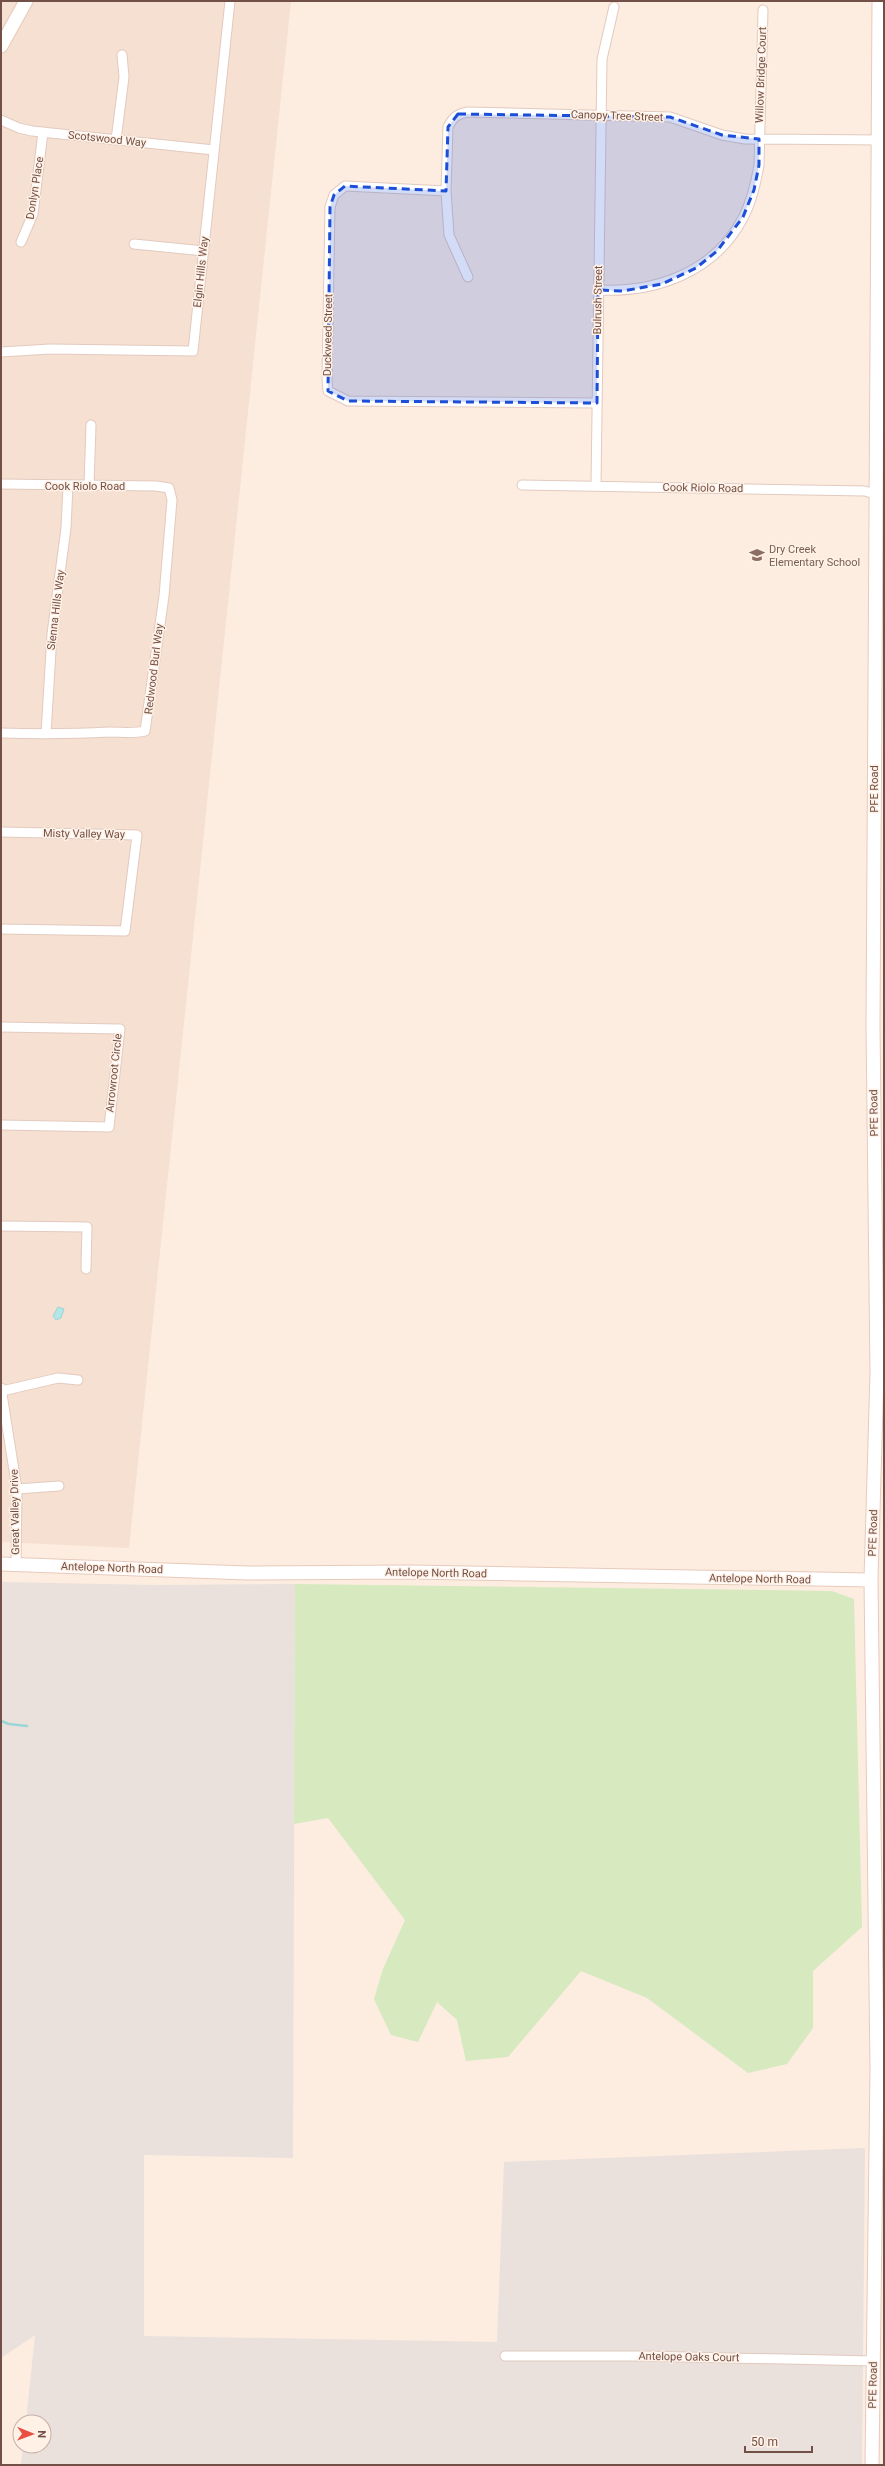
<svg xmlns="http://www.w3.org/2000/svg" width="885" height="2466" font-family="Roboto,sans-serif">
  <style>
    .residential { fill: #f6e0d1 }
    .industrial { fill: #eae0dc }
    .green { fill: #d6e9bf }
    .water { fill: #b5e5e5; stroke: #9bd6d7 }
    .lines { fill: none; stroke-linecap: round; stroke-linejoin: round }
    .stream { stroke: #9bd6d7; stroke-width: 2.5 }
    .street-casing { stroke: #e2cabf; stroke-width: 11 }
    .secondary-casing { stroke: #e7cabc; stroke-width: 15 }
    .street { stroke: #fff; stroke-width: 9 }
    .secondary { stroke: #fff; stroke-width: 13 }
    .marked { fill: #1d4ed8; fill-opacity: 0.2; stroke: #1d4ed8; stroke-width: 3; stroke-dasharray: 8 5; stroke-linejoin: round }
    .labels { text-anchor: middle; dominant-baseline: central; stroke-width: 3; stroke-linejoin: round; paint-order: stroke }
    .street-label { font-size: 11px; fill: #735047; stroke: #fff1e6 }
    .education-label { font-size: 11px; fill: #785e54; stroke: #fff1e6; text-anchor: start }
  </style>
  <rect width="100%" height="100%" fill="#fcede0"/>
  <path class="residential" d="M1,1H291L129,1548L1,1542Z"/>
  <path class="industrial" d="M1,1582L154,1585L295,1584L293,2158L144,2155V2336L497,2342L504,2162L865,2148L862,2465H21L23,2446H44V2422H26L35,2335L1,2358Z"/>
  <path class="green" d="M295,1584L832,1591L854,1599L862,1927L813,1971V2028L787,2064L748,2073L647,1998L581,1971L508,2057L466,2061L457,2020L437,2002L418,2042L391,2035L374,1999L383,1969L405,1920L328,1818L294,1824Z"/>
  <path class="water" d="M58,1307L64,1309L61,1318L56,1320L53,1316Z"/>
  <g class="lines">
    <path class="stream" d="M1,1721L9,1724L27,1726"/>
    <g class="street-casing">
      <path id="street" d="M1,120L19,128L32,131L214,150
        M116,140L124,77L122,55
        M446,191L345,186L334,195L330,207L327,380L328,391L348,401L597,403
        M21,242L33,214L43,132
        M134,244L204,251
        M468,277L449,235L446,191L448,127C453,117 457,114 468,112L670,117L722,135L745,139L883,140
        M598,290C656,293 715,272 743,218C752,201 756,183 759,165L763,10
        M1,352L50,349L193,351L230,1
        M1,484L156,486L169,488L172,500L164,596L145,731C132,734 122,732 109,732C73,734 37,734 1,733
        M89,485L91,425
        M522,485L865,491L875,494
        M596,485L602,59L614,7
        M46,734L52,634L66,528L68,486
        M1,832L137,835L125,931L1,929
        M1,1027L120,1029L109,1127L1,1125
        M1,1226L87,1227L86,1269
        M1,1388L17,1489L16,1564
        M2,1391L58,1378L78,1380
        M17,1489L59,1486
        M505,2356H640L874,2361"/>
    </g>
    <g class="secondary-casing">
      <path id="secondary" d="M1,46L26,1
        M1,1564L247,1573L409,1572L871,1580
        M872,2465L877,2068L871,1580L877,1373L873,1025L879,1"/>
    </g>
    <use href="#street" class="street"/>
    <use href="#secondary" class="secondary"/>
  </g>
  <path class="marked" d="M458,114L670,117L722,135L759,139V165L754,190L743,217L717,251L696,268L662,284L623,291L598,290L597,403L348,401L328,391L330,207L334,195L345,186L446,191L448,127Z"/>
  <defs>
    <g id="school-bare" transform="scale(1.2)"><path d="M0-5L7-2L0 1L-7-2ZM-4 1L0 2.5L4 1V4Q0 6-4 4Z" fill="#8d6e63" stroke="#fff1e6" stroke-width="2.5" paint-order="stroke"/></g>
  </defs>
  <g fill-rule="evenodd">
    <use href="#school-bare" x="757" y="555"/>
  </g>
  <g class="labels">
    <g class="street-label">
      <text transform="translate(761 75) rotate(-88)">Willow Bridge Court</text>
      <text transform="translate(617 116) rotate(2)">Canopy Tree Street</text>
      <text transform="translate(107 139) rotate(6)">Scotswood Way</text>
      <text transform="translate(35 188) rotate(-81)">Donlyn Place</text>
      <text transform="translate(201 272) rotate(-84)">Elgin Hills Way</text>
      <text transform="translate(598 300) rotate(-89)">Bulrush Street</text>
      <text transform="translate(328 335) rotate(-89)">Duckweed Street</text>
      <text x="85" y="486">Cook Riolo Road</text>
      <text transform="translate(703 488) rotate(1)">Cook Riolo Road</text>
      <text transform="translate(56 610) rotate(-83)">Sienna Hills Way</text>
      <text transform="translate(154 669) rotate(-83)">Redwood Burl Way</text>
      <text transform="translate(874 789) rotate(-90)">PFE Road</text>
      <text transform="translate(84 834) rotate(1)">Misty Valley Way</text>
      <text transform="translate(114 1073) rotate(-84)">Arrowroot Circle</text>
      <text transform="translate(874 1113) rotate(-91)">PFE Road</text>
      <text transform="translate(15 1512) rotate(-91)">Great Valley Drive</text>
      <text transform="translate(873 1533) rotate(-88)">PFE Road</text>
      <text transform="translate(112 1568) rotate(2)">Antelope North Road</text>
      <text transform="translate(436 1573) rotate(1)">Antelope North Road</text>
      <text transform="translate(760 1579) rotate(1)">Antelope North Road</text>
      <text transform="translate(689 2357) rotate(1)">Antelope Oaks Court</text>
      <text transform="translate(873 2385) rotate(-89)">PFE Road</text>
    </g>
    <g class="education-label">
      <text x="769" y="549">Dry Creek<tspan x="769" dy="13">Elementary School</tspan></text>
    </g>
  </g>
  <rect width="885" height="2466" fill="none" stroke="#735047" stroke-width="4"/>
  <g transform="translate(32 2434) rotate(91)"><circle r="19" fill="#fff1e6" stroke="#c7b1a6"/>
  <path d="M0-3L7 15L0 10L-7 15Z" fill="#e85043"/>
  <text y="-6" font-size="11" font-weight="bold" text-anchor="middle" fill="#735047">N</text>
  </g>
  <path d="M745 2446v6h67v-6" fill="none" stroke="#735047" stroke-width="2"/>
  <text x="751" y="2446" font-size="12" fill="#735047" stroke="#fff1e6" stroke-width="3" paint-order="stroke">50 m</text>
</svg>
